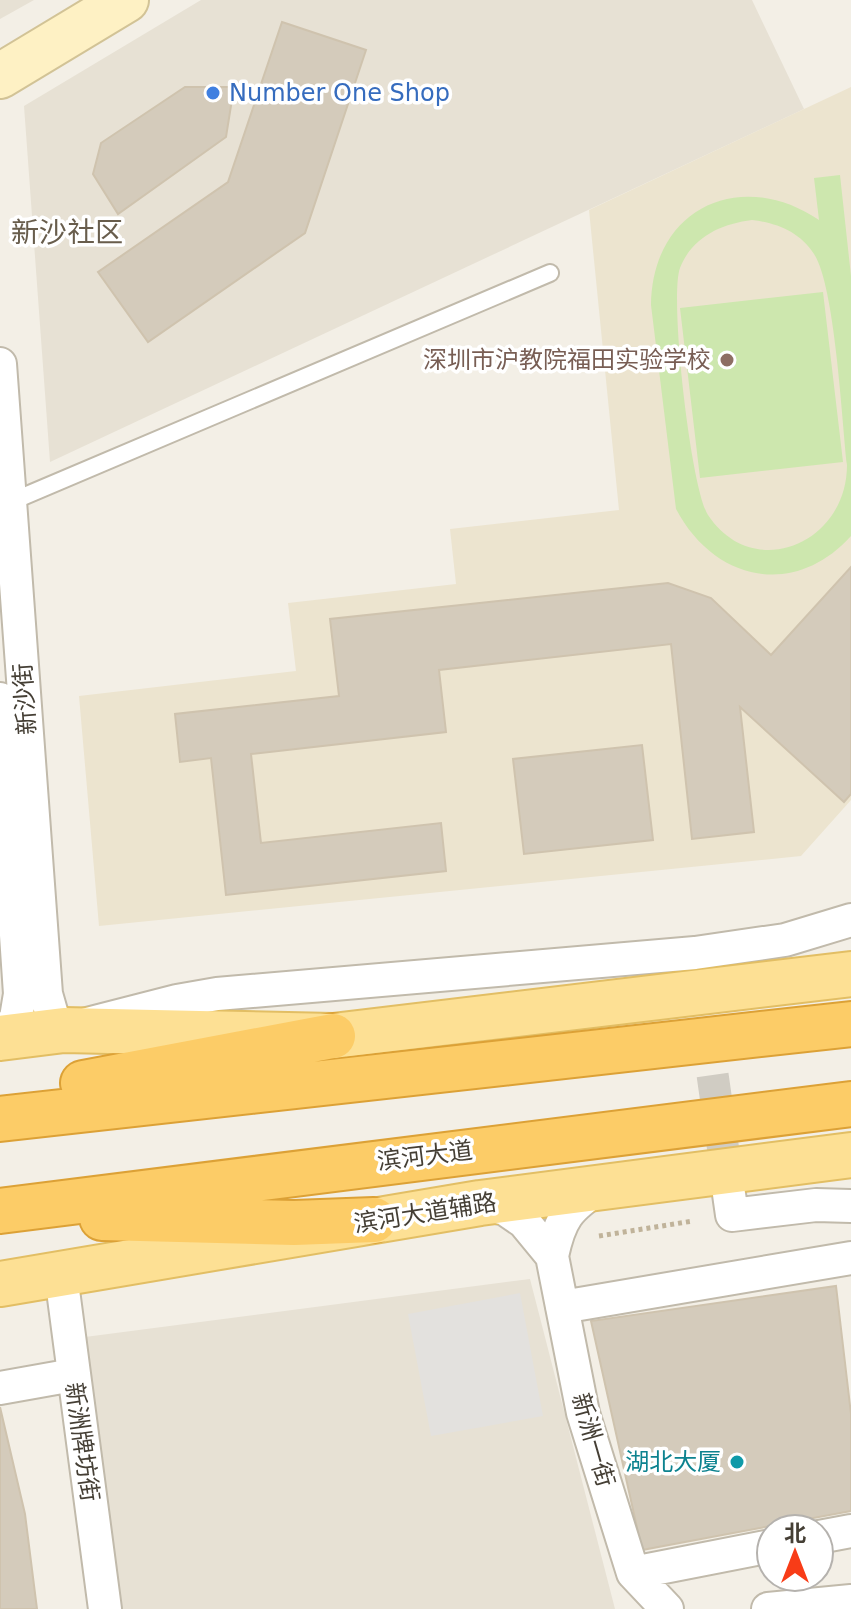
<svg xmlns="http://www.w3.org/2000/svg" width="851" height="1609" font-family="'DejaVu Sans','Noto Sans SC',sans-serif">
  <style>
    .residential { fill: #e7e1d4 }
    .education { fill: #ece4cf }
    .green { fill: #cde7ae; fill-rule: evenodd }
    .parking { fill: #e3e1de }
    .building { fill: #d4cbbb; stroke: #cfc3ae; stroke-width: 2 }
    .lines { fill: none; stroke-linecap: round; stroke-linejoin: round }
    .street-tunnel { stroke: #d0ccc3; stroke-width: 32; stroke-dasharray: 32 16; stroke-linecap: butt }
    .lane-casing { stroke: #c1baab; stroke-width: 20 }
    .street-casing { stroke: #c1baab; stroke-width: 36 }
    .secondary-casing { stroke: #d2c396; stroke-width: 48 }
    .primary-casing { stroke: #e2be64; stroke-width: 48 }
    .highway-casing { stroke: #dca136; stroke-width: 48 }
    .path { stroke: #c0b39a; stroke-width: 5; stroke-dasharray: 4 4; stroke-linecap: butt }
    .lane { stroke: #fff; stroke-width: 16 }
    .street { stroke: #fff; stroke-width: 32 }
    .secondary { stroke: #fef1c4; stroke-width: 44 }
    .primary { stroke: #fde094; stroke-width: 44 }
    .highway { stroke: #fccc67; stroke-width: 44 }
    .shop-dot { fill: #3f7fe0; stroke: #fff; stroke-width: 3 }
    .education-dot { fill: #8d6e63; stroke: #fff; stroke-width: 3 }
    .culture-dot { fill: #0f9aa8; stroke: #fff; stroke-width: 3 }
    .labels { text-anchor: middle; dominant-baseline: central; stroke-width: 7; stroke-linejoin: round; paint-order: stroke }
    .shop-label { font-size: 24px; fill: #366cbe; stroke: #fff; text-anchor: start }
    .education-label { font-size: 24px; fill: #785e54; stroke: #fff; text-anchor: end }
    .street-label { font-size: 24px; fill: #453f35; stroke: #fff }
    .culture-label { font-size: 24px; fill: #0d838f; stroke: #fff; text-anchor: end }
    .quarter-label { font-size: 28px; fill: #685d4c; stroke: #fff }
  </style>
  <rect width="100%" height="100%" fill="#f3efe6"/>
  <path class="residential" d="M0,0H34L0,19Z
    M201,0H752L804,109L50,462L24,106Z
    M530,1279L615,1609H122L85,1337Z"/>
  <path class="education" d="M851,87V800L801,856L99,926L79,696L296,671L288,603L456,584L450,529L619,510L589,210Z"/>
  <path class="green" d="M840,175L851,276V536C794,599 714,581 676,509L651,305C652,208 740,167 819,220L814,178ZM752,220C777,223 800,232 814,254C835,286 842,421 847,465C847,544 753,583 708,515C691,489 669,298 680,268C692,237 721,224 752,220Z
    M823,292L843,462L700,478L680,308Z"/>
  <path class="parking" d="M520,1293L543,1416L431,1436L408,1314Z"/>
  <path class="building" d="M282,22L366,50L305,233L148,342L98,272L228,182Z
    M185,87H234L226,137L118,214L93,174L101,143Z
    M851,567V794L844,802L740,707L754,832L692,839L671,644L439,670L446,732L251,754L261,843L441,823L446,871L226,895L211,758L180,762L175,714L339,696L330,619L668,583L711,598L771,655Z
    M642,745L653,840L524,854L513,759Z
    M836,1286L851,1414V1511L642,1550L591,1321Z
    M0,1407L25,1514L37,1609H0Z"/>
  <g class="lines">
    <path class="street-tunnel" d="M699,980L729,1190"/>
    <g class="lane-casing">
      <path id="lane" d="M8,503L550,273"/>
    </g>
    <g class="street-casing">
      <path id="street" d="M0,364L46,994L52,1015L64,1030L177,1001L217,994L695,953L785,940L851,920
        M0,699L20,994L16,1018L2,1037
        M729,1194L732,1215L816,1205L851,1206
        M481,1203L505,1209L524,1222L552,1256L583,1413L633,1573L667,1609
        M552,1256C560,1218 568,1208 600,1187
        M61,1275L105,1609
        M562,1307L851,1258
        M0,1388L73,1375
        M819,1537L851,1531
        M633,1573L771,1546
        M768,1609L851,1601"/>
    </g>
    <g class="secondary-casing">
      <path id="secondary" d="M0,76L126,0"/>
    </g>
    <g class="primary-casing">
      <path id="primary" d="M0,1038L64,1030L333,1036L851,974
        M0,1284L480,1203L851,1155"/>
    </g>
    <g class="highway-casing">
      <path id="highway" d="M83,1083L333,1036
        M0,1119L851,1024
        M0,1211L851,1104
        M102,1218L294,1223L374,1220"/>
    </g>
    <path class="path" d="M599,1236L693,1221"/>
    <use href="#lane" class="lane"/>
    <use href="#street" class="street"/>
    <use href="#secondary" class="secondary"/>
    <use href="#primary" class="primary"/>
    <use href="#highway" class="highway"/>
  </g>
  <circle class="shop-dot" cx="213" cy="93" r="8"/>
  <circle class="education-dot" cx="727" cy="360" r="8"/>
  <circle class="culture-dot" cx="737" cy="1462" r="8"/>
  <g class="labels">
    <g class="shop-label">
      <text x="229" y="93">Number One Shop</text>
    </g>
    <g class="education-label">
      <text x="711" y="360">深圳市沪教院福田实验学校</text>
    </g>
    <g class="street-label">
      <text transform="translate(25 699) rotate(-94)">新沙街</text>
      <text transform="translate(425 1156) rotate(-7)">滨河大道</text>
      <text transform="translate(425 1213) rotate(-9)">滨河大道辅路</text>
      <text transform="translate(593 1440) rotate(74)">新洲一街</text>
      <text transform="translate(82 1442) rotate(82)">新洲牌坊街</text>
    </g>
    <g class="culture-label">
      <text x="721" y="1462">湖北大厦</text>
    </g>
    <g class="quarter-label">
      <text x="67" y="232">新沙社区</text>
    </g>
  </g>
  <g transform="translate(795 1553)"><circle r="38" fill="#ffffff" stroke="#b5b2ae" stroke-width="2"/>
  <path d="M0-6L14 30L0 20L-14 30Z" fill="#f83c17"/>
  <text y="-12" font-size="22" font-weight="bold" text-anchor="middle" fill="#453f35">北</text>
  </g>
</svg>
